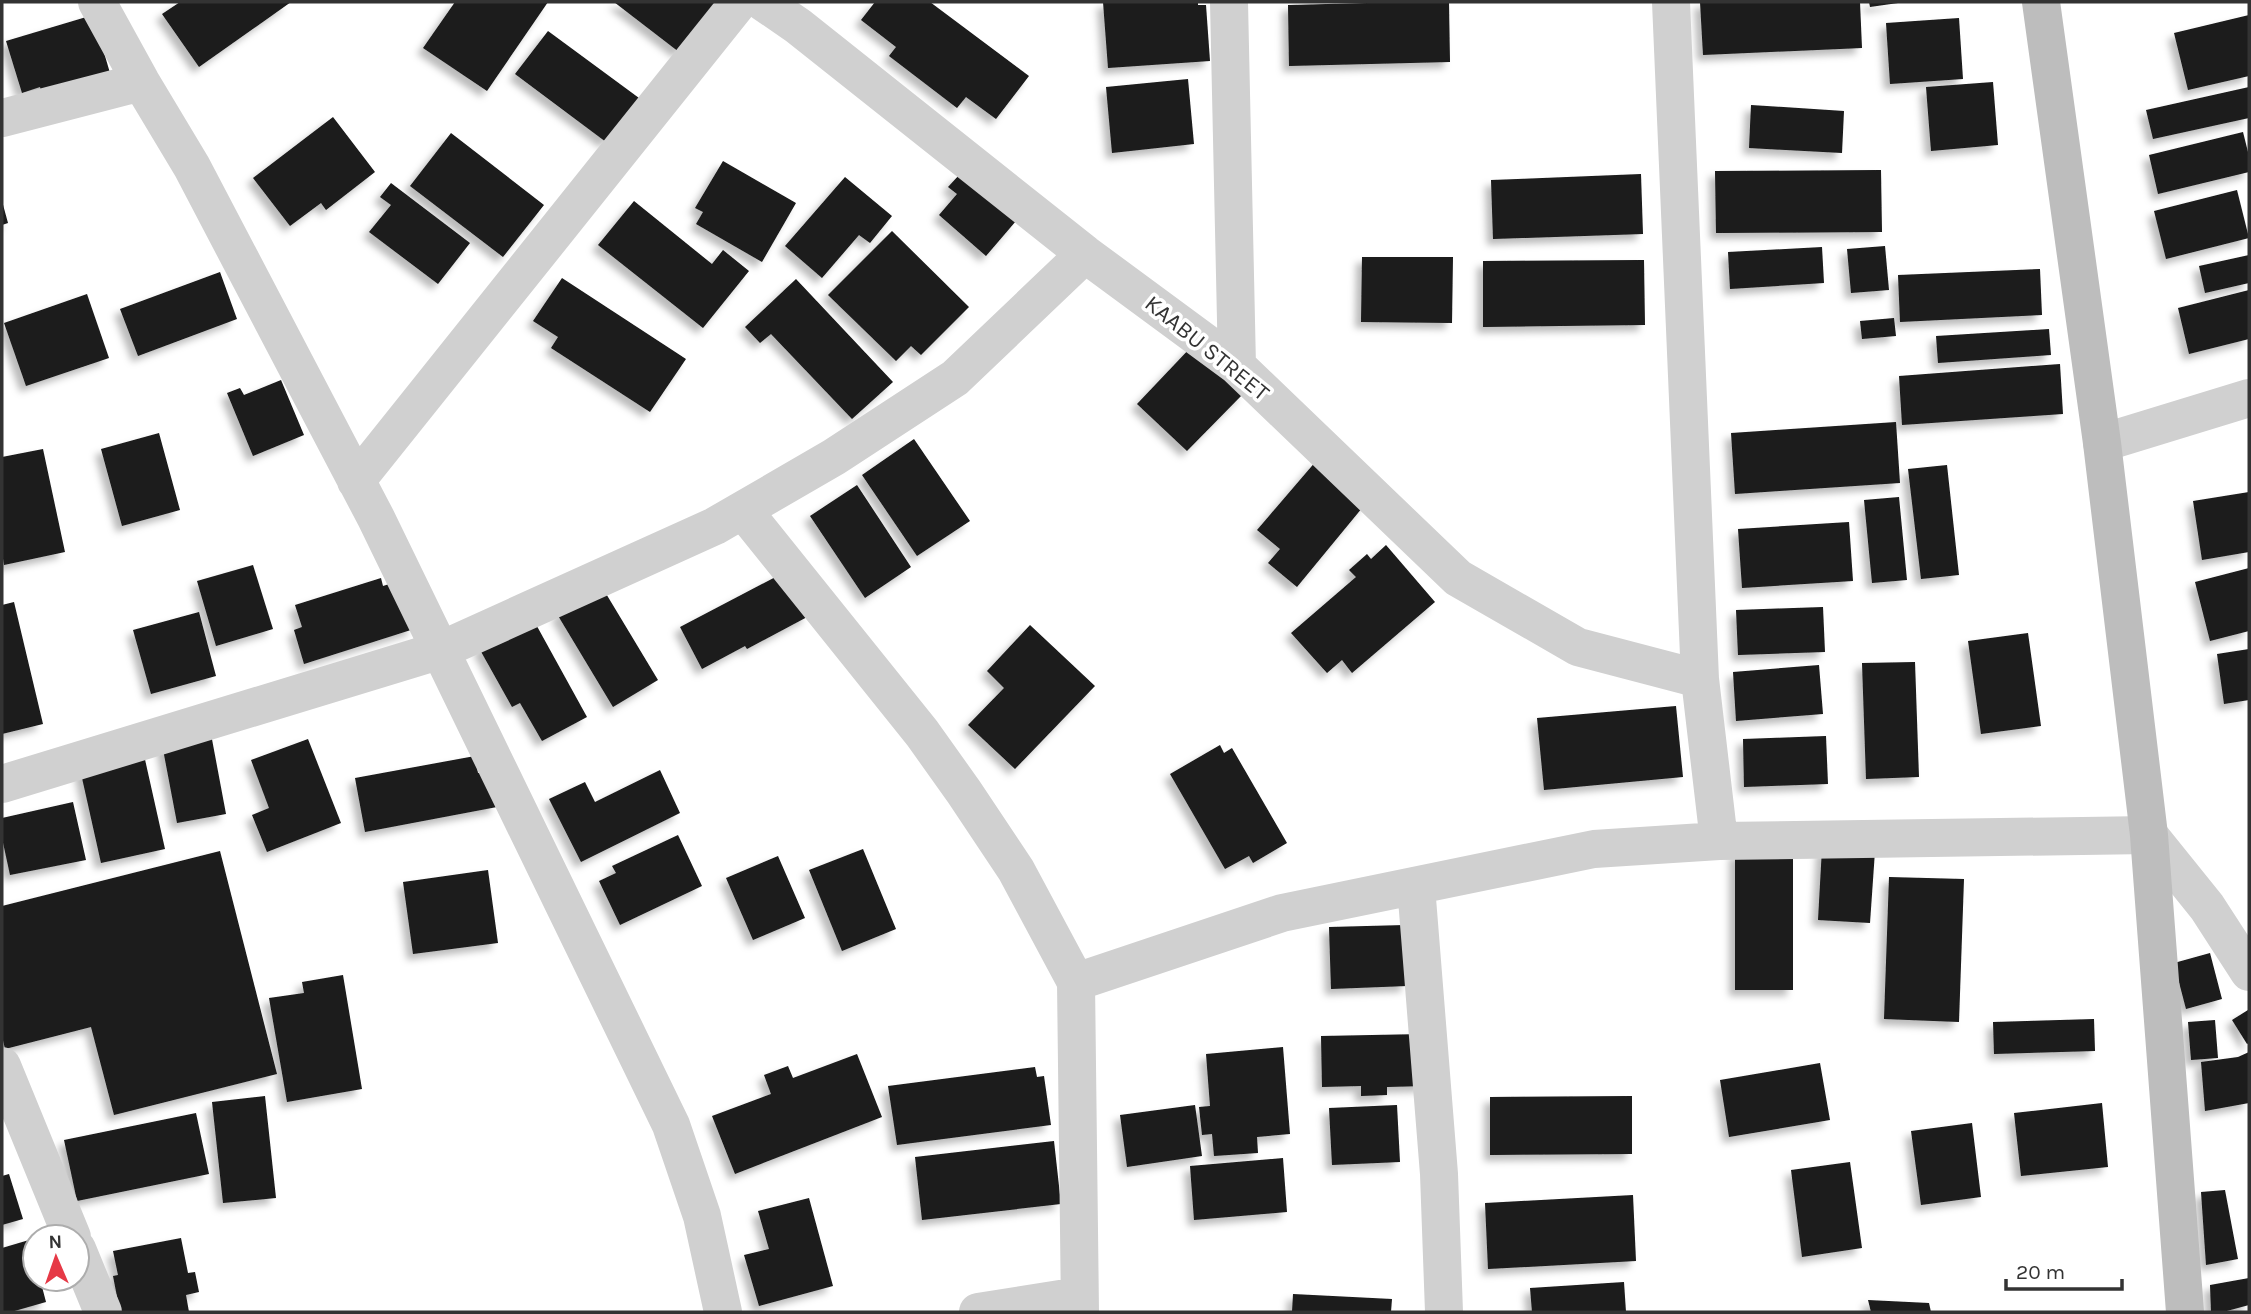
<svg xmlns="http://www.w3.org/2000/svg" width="2251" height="1314" font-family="Karla,sans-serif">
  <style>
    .building { fill: #1a1a1a; filter: url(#shadow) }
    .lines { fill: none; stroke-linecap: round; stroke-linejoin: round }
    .street { stroke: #d0d0d0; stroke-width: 38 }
    .secondary { stroke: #bdbdbd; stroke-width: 38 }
    .labels { text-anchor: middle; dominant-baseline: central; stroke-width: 7; stroke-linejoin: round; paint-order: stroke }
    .street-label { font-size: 23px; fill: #333; stroke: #fff }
  </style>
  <defs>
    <filter id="shadow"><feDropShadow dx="-6" dy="6" stdDeviation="3.5" flood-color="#0004"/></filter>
  </defs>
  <rect width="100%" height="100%" fill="#fff"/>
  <path class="building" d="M180,2H291L199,67L162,14Z
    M455,2H548L487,91L423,48Z
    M614,2H719L679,52Z
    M875,2H930L1029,76L996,119L966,97L957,108L889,56L896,47L861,20Z
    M1103,2H1198V5H1206L1210,61L1108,68Z
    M1406,2H1449L1450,62L1289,66L1288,5Z
    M1700,2H1860L1862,48L1703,55Z
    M1869,2H1898V3L1870,7Z
    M93,15L110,73L44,101L40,87L22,93L6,41Z
    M2249,15V76L2188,90L2174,33Z
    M1959,18L1963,79L1890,84L1886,23Z
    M548,31L639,98L606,142L515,74Z
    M1188,79L1194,144L1112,153L1106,87Z
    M1993,82L1998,145L1931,151L1926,87Z
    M2249,87V118L2153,139L2146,110Z
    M1751,105L1844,111L1842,153L1749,148Z
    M333,117L375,172L326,210L321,203L290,226L253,178Z
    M2243,132L2249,156V172L2158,194L2149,155Z
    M451,133L544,205L503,257L410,186Z
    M723,161L796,203L762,262L696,224L703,212L695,208Z
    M1881,170L1882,232L1716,233L1715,171Z
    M960,174L1016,221L986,256L939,215L957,194L948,187Z
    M1641,174L1643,234L1493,239L1491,180Z
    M845,177L892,216L870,243L859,235L822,278L785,246Z
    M391,183L470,243L438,284L369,232L391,205L380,197Z
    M2237,190L2249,238L2166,259L2154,211Z
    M2,201L8,223L2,225Z
    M634,201L712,264L723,250L749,271L703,328L598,245Z
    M892,231L969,307L921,355L911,346L896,361L828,295Z
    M1885,246L1889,290L1851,293L1847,249Z
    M1822,247L1824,283L1730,289L1728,252Z
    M2249,255V283L2205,293L2199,266Z
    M1362,257H1453L1452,323L1361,322Z
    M1644,260L1645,325L1483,327V261Z
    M2040,269L2042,315L1900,322L1898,275Z
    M220,272L237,319L138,356L120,309Z
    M562,278L686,359L650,412L551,348L558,337L533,321Z
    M796,279L893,382L852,419L771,334L760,343L745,327Z
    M2249,290V339L2189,354L2178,308Z
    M87,294L109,358L26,386L4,323Z
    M1894,318L1896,336L1862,339L1860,321Z
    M2049,329L2051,355L1938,363L1936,336Z
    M1193,345L1244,393L1187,451L1137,404Z
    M2060,364L2063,414L1902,425L1899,376Z
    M281,380L304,435L253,456L227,393L240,388L244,395Z
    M1896,422L1900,483L1735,494L1731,433Z
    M159,433L180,510L122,526L101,449Z
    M914,439L970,521L917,556L862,475Z
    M43,449L65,552L4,565L2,552V457Z
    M1317,460L1367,502L1297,587L1268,563L1280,549L1257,530Z
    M1947,465L1959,575L1921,579L1908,469Z
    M857,485L911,567L865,598L810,516Z
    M2249,492V552L2202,560L2193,501Z
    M1899,497L1907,580L1872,583L1864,500Z
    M1849,522L1853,581L1742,588L1738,529Z
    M1386,545L1435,602L1352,673L1342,660L1327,673L1291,633L1356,577L1349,570L1367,554L1371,559Z
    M253,565L273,629L216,646L197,581Z
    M2249,568V631L2210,641L2195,582Z
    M785,572L809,616L747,649L745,646L702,669L680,627Z
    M381,578L383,586L399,581L414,629L304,664L294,630L302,627L295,605Z
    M602,587L658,680L613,707L557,614Z
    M14,602L43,724L2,734V605Z
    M1823,607L1825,652L1738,655L1736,610Z
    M199,612L216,676L151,694L133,630Z
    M533,619L587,717L542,741L520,703L512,707L479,648Z
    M1030,625L1095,686L1015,769L968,725L1004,688L987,671Z
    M2028,633L2041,726L1981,734L1968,641Z
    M2249,649V700L2224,704L2217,654Z
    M1915,662L1919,777L1866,779L1862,663Z
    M1819,665L1823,714L1736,721L1733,672Z
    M1676,706L1683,777L1544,790L1537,718Z
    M211,734L226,814L177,823L162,744Z
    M1826,736L1828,784L1744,787L1743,739Z
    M308,739L341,823L267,852L252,815L269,808L251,760Z
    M1220,745L1224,753L1232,748L1287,843L1253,863L1249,856L1225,869L1170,774Z
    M144,755L165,849L101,863L80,769Z
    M475,756L478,773L490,771L497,807L365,832L355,778Z
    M660,770L680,813L581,862L549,799L585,782L595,802Z
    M73,802L86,860L10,875L2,838V818Z
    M678,835L702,886L620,925L599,881L616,873L612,866Z
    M1822,848L1875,851L1870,923L1818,920Z
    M863,849L896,929L842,951L809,870Z
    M220,851L277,1074L114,1115L91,1027L5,1049L2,1036V906Z
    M1735,852H1793V990H1735Z
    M778,856L805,918L753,940L726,878Z
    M488,870L498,943L413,954L403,882Z
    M1889,877L1964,879L1959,1022L1884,1019Z
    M1405,925L1407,986L1331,989L1329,927Z
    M2210,953L2222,999L2186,1009L2174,963Z
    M343,975L362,1089L287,1102L269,998L304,993L302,982Z
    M2248,1010L2249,1043L2247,1044L2232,1020Z
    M2094,1019L2095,1051L1994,1054L1993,1022Z
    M2215,1020L2218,1058L2191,1060L2188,1022Z
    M1423,1034L1425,1086L1387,1087V1095L1361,1096V1086L1322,1087L1321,1036Z
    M1283,1047L1290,1134L1257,1137L1258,1153L1214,1156L1212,1134L1202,1135L1199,1107L1210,1106L1206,1054Z
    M2249,1052V1103L2205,1111L2201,1062L2238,1057Z
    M857,1054L882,1117L735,1174L712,1116L771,1094L764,1075L788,1066L793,1078Z
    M1820,1063L1830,1120L1729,1137L1720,1080Z
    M1035,1067L1037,1077L1044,1076L1051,1125L897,1145L888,1086Z
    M265,1096L276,1198L223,1203L212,1102Z
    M1632,1096V1154L1490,1155V1097Z
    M2102,1103L2108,1167L2021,1176L2014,1113Z
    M1195,1105L1202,1156L1127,1167L1120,1115Z
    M1397,1105L1400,1162L1332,1165L1329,1108Z
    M196,1113L209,1174L77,1201L64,1140Z
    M1972,1123L1981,1197L1921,1205L1911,1131Z
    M1054,1141L1061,1204L922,1220L915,1157Z
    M1283,1158L1287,1212L1194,1220L1190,1166Z
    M1850,1162L1862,1248L1802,1257L1791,1170Z
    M9,1174L23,1219L2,1225V1176Z
    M2225,1190L2238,1259L2206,1265L2201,1192Z
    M1633,1195L1636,1261L1488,1269L1485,1203Z
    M809,1198L833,1286L759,1306L744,1255L769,1249L758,1211Z
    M181,1238L188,1273L195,1272L199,1292L186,1295L189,1312H120L113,1276L118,1275L113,1251Z
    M29,1240L35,1262V1279H40L46,1302L11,1312H2V1248Z
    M2249,1278V1305L2223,1312H2211L2210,1285Z
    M1624,1282L1626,1312H1532L1530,1288Z
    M1293,1294L1392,1299L1391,1312H1292Z
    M1868,1300L1929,1303L1931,1312H1871Z"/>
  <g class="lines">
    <path class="street" d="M97,2L141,82L192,167L376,518L671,1125L702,1216L723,1312
      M763,2L798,26L1085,254L1237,366L1458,578L1578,647L1700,679
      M1229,2L1237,366
      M1671,2L1700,679L1719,841
      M2,118L141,82
      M2102,443L2249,398
      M356,481L739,2
      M743,510L922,733L964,792L1016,870L1076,982L1080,1312
      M2,784L441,650L715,526L834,457L955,378L1085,254
      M1416,886L1439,1174L1444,1312
      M1076,982L1282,913L1594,849L1719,841L2149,835L2207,907L2249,972
      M2,1066L72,1237
      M77,1249L103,1312
      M978,1312L1079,1296"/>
    <path class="secondary" d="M2041,2L2102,443L2149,835L2185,1312"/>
  </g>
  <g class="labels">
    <g class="street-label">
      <text transform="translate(1207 348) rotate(39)">KAABU STREET</text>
    </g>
  </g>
  <rect width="2251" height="1314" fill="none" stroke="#333333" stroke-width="7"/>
  <g transform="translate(56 1258) rotate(358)"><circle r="33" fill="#ffffff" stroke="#adadad" stroke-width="2"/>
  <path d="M0-5L12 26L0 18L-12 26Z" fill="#e63946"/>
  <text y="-10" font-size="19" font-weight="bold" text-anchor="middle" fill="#333333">N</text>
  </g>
  <path d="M2006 1279v10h116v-10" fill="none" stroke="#333333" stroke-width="3.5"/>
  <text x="2016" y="1279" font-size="21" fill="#333333" stroke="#ffffff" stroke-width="5" paint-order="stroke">20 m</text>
</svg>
